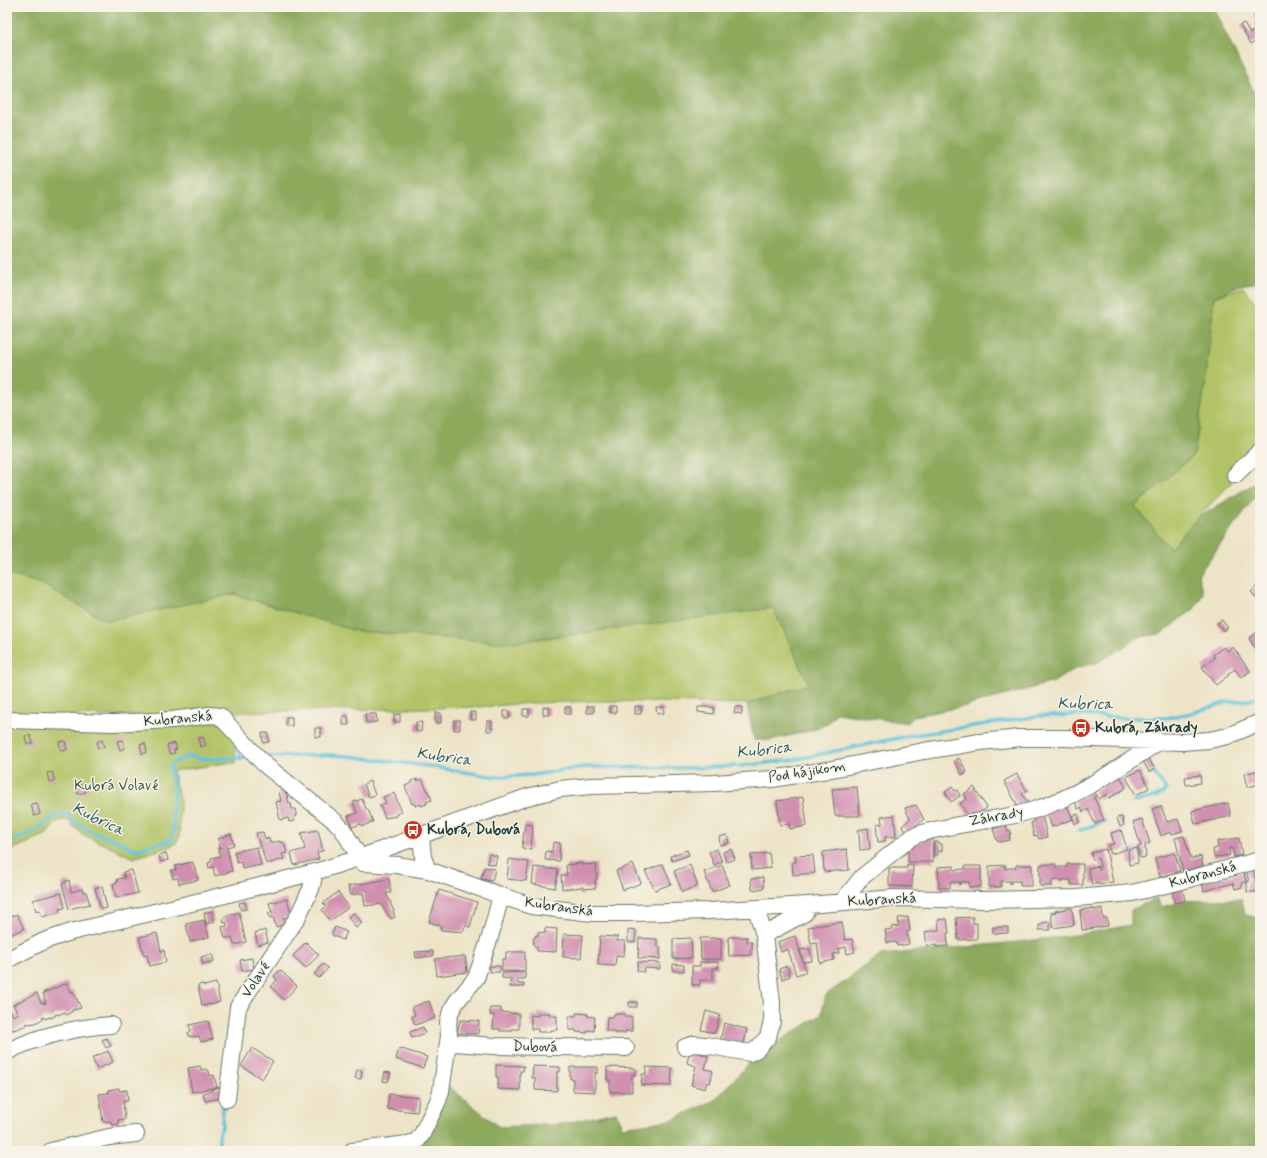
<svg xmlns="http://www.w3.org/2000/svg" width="1267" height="1158" font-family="Mynerve,sans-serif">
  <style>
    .green { fill: #b1c366; stroke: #68804d }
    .forest { fill: #8ca95b; stroke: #567348 }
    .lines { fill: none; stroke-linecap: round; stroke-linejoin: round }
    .stream { stroke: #5ec2dc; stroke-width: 3.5 }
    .building { fill: #d18fb0 }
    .minor-casing { stroke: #677767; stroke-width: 18 }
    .minor { stroke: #fff; stroke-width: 16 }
    .labels { text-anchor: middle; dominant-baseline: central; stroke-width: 3; stroke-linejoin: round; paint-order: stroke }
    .street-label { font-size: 15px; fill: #1f3d34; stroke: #f7f3e8 }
    .poi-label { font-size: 15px; font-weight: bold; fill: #1f3d34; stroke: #f7f3e8; text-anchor: start }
    .park-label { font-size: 15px; fill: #3c583e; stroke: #f7f3e8 }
    .water-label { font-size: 16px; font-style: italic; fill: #2f5e5e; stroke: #f7f3e8 }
  </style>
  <rect width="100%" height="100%" fill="#f7f3e8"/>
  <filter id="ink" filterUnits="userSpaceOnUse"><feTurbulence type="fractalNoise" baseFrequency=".025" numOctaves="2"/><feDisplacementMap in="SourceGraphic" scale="8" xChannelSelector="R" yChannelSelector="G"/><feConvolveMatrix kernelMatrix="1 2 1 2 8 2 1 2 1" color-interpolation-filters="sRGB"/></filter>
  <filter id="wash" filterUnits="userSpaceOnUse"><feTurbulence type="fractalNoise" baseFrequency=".012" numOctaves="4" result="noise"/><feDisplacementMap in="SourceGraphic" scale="16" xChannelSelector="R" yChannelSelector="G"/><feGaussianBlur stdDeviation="0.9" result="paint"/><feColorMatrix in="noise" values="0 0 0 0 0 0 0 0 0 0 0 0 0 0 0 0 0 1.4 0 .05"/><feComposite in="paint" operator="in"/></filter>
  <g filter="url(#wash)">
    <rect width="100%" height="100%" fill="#ede4c7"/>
    <path class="green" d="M1243,287L1260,308V454C1229,484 1199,516 1170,549L1135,506L1194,455L1205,385L1214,297Z
      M7,574L42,584L106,621L234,594L356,631L507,643L773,608L809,684L747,704L601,701L534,703L479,707L240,712L216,710L175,715L7,716Z
      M220,722L234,735L236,763H227L173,771L176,786L180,802L179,838L174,845L134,858L90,838L81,833L68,821L64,820L56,822L47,834L7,852V723Z"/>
    <path class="forest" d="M7,7H1213L1260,105V282L1240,285L1214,297L1205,385L1194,455L1135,506L1170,549L1196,519L1260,480V490L1255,492L1257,494L1198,575L1203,594L1194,609L1161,634L1139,637L1111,655L1096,663L1080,667L1069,672L1054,682L966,706L914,716L908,723L836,713L827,724L813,730L771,740H754L747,704L809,684L773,608L507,643L356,631L234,594L106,621L42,584L7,574Z
      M1157,898L1161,907L1185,901L1242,899L1245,915L1260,918V1151H416V1147L447,1085L499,1127L562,1124L616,1112L622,1127L671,1120L715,1100L756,1056L821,1015L826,995L881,955L1018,942L1076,935L1131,925V910Z"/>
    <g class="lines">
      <path class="stream" d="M237,745L242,759
        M266,757L326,755L348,756L427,766L496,777L533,775L583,767L689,768L740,766L792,760L908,736L1039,716L1085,715L1127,718H1166L1192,713L1228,702L1250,700L1260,696
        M1134,802C1144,799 1160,798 1166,789L1152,771
        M1078,831L1105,821
        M7,844L35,831L56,815L67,814L72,820L94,833L113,839L137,850L155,844L170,841L173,834L174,793L170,767L174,762L191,756L200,759L250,758
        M219,1151V1133L222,1127L223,1106"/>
    </g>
    <g id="blocks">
      <path class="building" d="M1260,13V38L1251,44L1240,25L1244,23L1250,33L1258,28L1254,23L1257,21L1254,16Z
        M1256,587L1260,590V596L1257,599L1251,592Z
        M1222,620L1228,628L1223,631L1217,623Z
        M1259,631L1260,633V657L1249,638Z
        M1224,647L1227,651L1233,647L1250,671L1241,678L1235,669L1228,674L1229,675L1216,685L1207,674L1202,667L1215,658L1213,655Z
        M587,706H594V713H587Z
        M610,706H616V713H610Z
        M635,706L642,707L641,714H635Z
        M543,707H549V715H543Z
        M565,707H571V714H565Z
        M656,707H663L664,713L657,714Z
        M698,707H714V714L698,712Z
        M735,707H742V714L734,713Z
        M523,709H529V716H523Z
        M504,711H509L510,718H504Z
        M470,712H476V720H470Z
        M435,713H441V723H435Z
        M365,714H376L377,722L366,723Z
        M400,714V722H394V715Z
        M343,716H348L349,725H343Z
        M286,717H292V726H286Z
        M454,720H460V730H454Z
        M487,721H492V731H487Z
        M416,722H422L421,732L416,731Z
        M315,728H321V737H315Z
        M262,733H268L269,742L263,743Z
        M30,735L33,743L27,745L25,736Z
        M203,737L206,745L200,747L198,738Z
        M102,740L104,747L98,749L97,742Z
        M123,740L125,748L120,750L117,741Z
        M65,741L67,750L61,751L59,742Z
        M145,743L147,752L142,754L140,745Z
        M175,743L177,749L174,750L175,753L169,754L167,745Z
        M959,758L967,772L962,775L954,761Z
        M1148,758L1155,769L1149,772L1143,761Z
        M1140,770L1149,788L1136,795L1126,777Z
        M1260,770V784L1247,787L1244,774Z
        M52,772L55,781L49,782L47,773Z
        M1017,774L1027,791L1022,794L1028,803L1019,808L1004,781Z
        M1200,775L1201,783L1186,785L1185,777Z
        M1120,776L1126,788L1109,798L1107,794L1099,799L1094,791Z
        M417,779V781L422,779L432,800L426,802L427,804L421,806V804L415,806L414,803L412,804L405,786L412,783V781Z
        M370,781L375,795L369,797L364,784Z
        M81,784L82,786H85L86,792L78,794L76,785Z
        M857,787L860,816H835L832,789Z
        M952,787L955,791L957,790L960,796L951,802L945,792Z
        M974,787L987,808L974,816L972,814L968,816L960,803L967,799L964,794Z
        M282,788L286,791L289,803H291L292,809H295L297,816L294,817L295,821L289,822L288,818L280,820L276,802L281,801L279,792Z
        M394,793L402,812L396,814V816L385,818L380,805L386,803L383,797Z
        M1092,793L1104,820L1095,824L1088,809L1083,812L1081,807L1078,809L1075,801Z
        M803,797L807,826L790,829L789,824L780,825L777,801Z
        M362,799L366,809H368L373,822L362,826L361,824L352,827L348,816L357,813L353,802Z
        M37,803L40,814L34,816L31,804Z
        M1228,803L1231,816L1195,824L1192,811Z
        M1066,804L1073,819L1052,827L1046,811Z
        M916,805L924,819L907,833L902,826L910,819L905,808Z
        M1161,806L1167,822L1178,819L1182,831L1172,834L1171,832L1161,836L1152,809Z
        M1042,814L1047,837L1039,839L1037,835L1034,836L1031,823L1034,822L1033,816Z
        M1078,814L1080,822L1075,824L1072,816Z
        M894,815L896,837H885V841L878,842L876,825L882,824L881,817Z
        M1122,817L1124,825L1120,827L1117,818Z
        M1142,819L1150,843L1145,845L1146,857L1140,858L1138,847L1141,846L1133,822Z
        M525,824L533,825L531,849L522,848Z
        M1006,825L1008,831L1010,830L1011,834L1009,835L1010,840L1000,842L997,841L993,829Z
        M868,828L870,849L860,850L859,833H858L857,830Z
        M318,830L323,851L317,852L319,859L294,865L291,853L305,849L301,833Z
        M1121,830L1127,849L1111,854L1108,845L1114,844L1111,833Z
        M263,832L265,839L269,838L270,843L280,841V843L284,842L287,853L282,854L284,859L266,864L261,846H260L256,833Z
        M231,834L234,845L227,847L232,871L215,876L213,867L209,868L208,863L211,862V858L220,856L218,848H220L218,839Z
        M727,835L729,843L720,845L719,837Z
        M933,835V862H908V847Z
        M1184,836L1191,859L1201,856L1203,866L1183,871L1175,838Z
        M1239,838L1242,855L1234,857L1232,848H1229L1230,855L1214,857L1213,849L1218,848L1217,841Z
        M553,842L560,843L559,861L545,860L546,851L552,852Z
        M934,842H939V844H942V851H938V855H934Z
        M257,847L261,865L242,869L241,862L237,863L234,852Z
        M1137,848L1138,863L1129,865L1128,850Z
        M717,849L722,862L714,865L709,852Z
        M731,849L735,859L726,862L723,852Z
        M847,849L849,870L824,872L823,852Z
        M1106,849L1113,882L1099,885L1098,883L1092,885L1088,868L1098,866L1099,870L1101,869L1098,858L1093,860L1091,853Z
        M687,850L689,855L672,861L670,856Z
        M166,853L168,860L161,862L159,855Z
        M769,853L771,868L752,870L751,855Z
        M1175,853L1180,871L1160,877L1155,858Z
        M489,854L497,856L495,865L487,863Z
        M813,855L815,873L793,875L792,862H796L795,856Z
        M509,859L529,862L526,881L507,879Z
        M193,862L198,880L179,884L178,878L173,879L171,870H176L175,866Z
        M582,863V865L596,864L597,879L595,880L596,888L583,889V887L562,889L561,875H567L566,865Z
        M633,864L641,883L623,890L616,871Z
        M663,864L671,884L655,890L645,871Z
        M1056,864V867H1067V864H1083V885H1071V880H1062V883H1061V880H1052V886H1040V865Z
        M690,865L698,886L682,892L674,871Z
        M722,865L730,885L712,892L704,872Z
        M907,865H913L912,887L889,886V868H907Z
        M1005,865V869L1010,868H1016V865H1032V886H1020V881H1011V884H1010V881H1001V887H989V866Z
        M954,866V870L965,869V866H981V887H969V882H960V885H959V882H950V888H939L938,867Z
        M484,867L495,869L492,881L481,879Z
        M534,867L558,870L555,888L532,884Z
        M1253,869L1256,882L1260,881V892H1247V882L1249,881L1246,871Z
        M132,870L138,893L116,898L113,884L118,882L117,879L125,878L123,872Z
        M1244,872L1246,882L1241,883L1242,887L1235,889L1233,883L1204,891L1202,882Z
        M763,877L764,888L752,890L751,879Z
        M389,879L391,893H386L391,903H390L394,911L393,912L395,917L391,919L381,904L365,906L363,893L350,895L348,886Z
        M69,880L71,892L82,889L83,892H86L90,904L69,909L62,884Z
        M102,886L107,908L101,909L95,888Z
        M1182,886L1185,901L1175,903L1171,888Z
        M439,890L477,902L470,927L465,926L463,932L440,930L441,926L429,922Z
        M338,892L349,907L330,921L322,910L326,906L323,903Z
        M61,893L65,908L59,909L60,912L42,917L40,910L36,911L33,900Z
        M287,899L292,916L283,918L285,923L282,924L283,925L276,927L273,917L270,918L268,913L272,912L269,903Z
        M245,902L247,909L241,910L239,903Z
        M1072,908L1074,925L1053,928L1051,913L1056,912L1055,911Z
        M1093,908V910L1102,908L1103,918H1107L1108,926L1082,930L1080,910Z
        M212,911L214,922L206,924L204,913Z
        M239,912L246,942L234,945L232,937L225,938L222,927L227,926L226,922L224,923L223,918L225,917V916Z
        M354,913L362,923L356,928L348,917Z
        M17,914L24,929L7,936V918Z
        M908,917L910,931L907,932L909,944L897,946L896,942L887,943L885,930L892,929V927L899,926L898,918Z
        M973,917V923H977V939L958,940L956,918Z
        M947,919L949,933H947L948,946L936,947V945L927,946L925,932L939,930L938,920Z
        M204,920L209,937L190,942L186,924Z
        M842,922L845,940L852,939L855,952L847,954L846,947L838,949L839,953L833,954L834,960L820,963L817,943L811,944L808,927Z
        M1050,922V930H1039V925H1041L1042,923Z
        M335,927L347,932L343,940L332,935Z
        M993,927H1008V933L993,934Z
        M545,928L557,929L556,952L537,951V947H535L533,943L534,938L536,935L538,936V932L545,933Z
        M628,929L636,930L635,942H628Z
        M265,930L268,942L258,945L255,933Z
        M157,933L161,951L164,950L166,962L150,966L147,955L144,956L139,937Z
        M564,934L583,935L581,958L563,957Z
        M600,936L618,937L617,941H625L624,957L616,956L615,966L598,965Z
        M795,936L806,972L796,975L788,949L781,952L778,942Z
        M728,937H747V942H752V950L750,949L751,955L729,956Z
        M639,938L657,939V946H660V959L638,958Z
        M691,938L692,958L673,959V939Z
        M700,938H721V959H701Z
        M306,942L319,955L306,968L293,956Z
        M810,949L812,961L803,962L800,950Z
        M433,951V956L416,958L415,952Z
        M506,952H525V971H502V959H506Z
        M212,954L214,961L203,964L201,957Z
        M465,956L467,972L437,976L435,959Z
        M252,958L254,969L242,971L240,960Z
        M638,962L660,963V969L644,968V972L637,971Z
        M700,962H718V968H713V980H700V985H692V966H700Z
        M323,964L328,968L319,978L314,974Z
        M673,964L684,965V971H673Z
        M490,966H500V972H490Z
        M787,966L790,976L782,979L779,969Z
        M280,970L297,986L284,1000L271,987L277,980L274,976Z
        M525,972V979H518V984H524V987H510L511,979L502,978V973Z
        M67,983L71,992L73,991L81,1008L75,1010V1009L72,1010L73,1011L66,1015L65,1012L58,1015L57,1014L55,1015V1016L50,1018V1017L45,1019L44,1017L42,1018L43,1019L35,1023L29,1024L28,1023L26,1024L27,1025L14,1030V1029L12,1030V1031L7,1033V1008L9,1007L13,1016L18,1014L13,1005L37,993L41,1003L44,1002V1004L46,1003L43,993Z
        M216,983L220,1002L202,1006L198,985L203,984L204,986Z
        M429,1001L435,1018L415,1025L412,1016L415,1015L412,1007Z
        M629,1002H637V1007H629Z
        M490,1008H501V1012L519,1014V1029H512V1031H500V1029H493L494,1015H490Z
        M706,1011L720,1015L715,1033L701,1030Z
        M538,1013H550V1016H557V1030H550L549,1032H538V1029H531V1015L538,1016Z
        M576,1013L588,1014L587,1016L595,1017L594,1031L588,1030L587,1033L576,1032V1030H569V1016H576Z
        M614,1014H625V1017H632V1031H625V1033H614V1031H606L607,1017H614Z
        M460,1020L479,1021L478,1034L457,1033Z
        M208,1021L213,1039L201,1042L199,1036L192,1037L189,1036L188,1033L191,1031L189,1025Z
        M724,1023L747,1029L743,1048L720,1042Z
        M423,1027L425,1033L412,1038L410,1032Z
        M107,1038L111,1046L106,1048L102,1040Z
        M252,1048L273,1061L262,1079L241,1066Z
        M399,1048L427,1057L423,1068L396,1059Z
        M690,1050L708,1056L705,1069L713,1071L710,1083L707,1082L705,1089L691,1085L696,1066L687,1063Z
        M108,1051L113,1062L97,1069L92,1058Z
        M496,1065L524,1066L523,1071H520V1090L498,1089V1077H496Z
        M200,1066L201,1070L205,1069L209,1071L210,1076L214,1075L217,1087L192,1092L188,1068Z
        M533,1066L560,1067V1072H557V1091L535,1090V1078H532Z
        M570,1067H598V1073H595V1092L573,1091V1079H570Z
        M607,1067L635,1068V1075H632V1092H610V1080H607Z
        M646,1067L672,1068L671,1086L641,1085L642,1074H646Z
        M357,1070L362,1071L361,1079L355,1078Z
        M385,1072L391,1073L388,1082L383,1081Z
        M222,1087V1098L205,1101L203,1093L212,1091L211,1089Z
        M119,1088V1091L127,1090L128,1101H123L125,1119L118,1120L119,1124L111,1125V1121L103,1122L99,1094L109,1093L108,1090Z
        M389,1094L419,1097L417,1112L387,1109Z"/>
    </g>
  </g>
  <g filter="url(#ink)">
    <use href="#blocks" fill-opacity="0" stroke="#677767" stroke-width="1"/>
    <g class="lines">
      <g class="minor-casing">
        <path id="minor" d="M1235,475L1260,451
          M7,720L113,723L172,720L210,715L220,716L264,764L336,822L343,830L363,863L397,865L428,870L531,906L592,913H632L710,911L808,905L894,898L983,900L1077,898L1132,893L1174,883L1260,860
          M421,836L423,857L428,870
          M842,902L862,877L912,837C922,832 933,830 944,828C974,821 1005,819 1034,810C1080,796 1120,767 1160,741
          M764,935L805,913L808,905
          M7,960L44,941L71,932L221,896L315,872L359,858L527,797L560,789L591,786L714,783L772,779L827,770L924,751L980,742L1020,738H1064L1182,742L1209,740L1228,736L1260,722
          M449,1036L451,1041L455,1043L494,1046L626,1048
          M685,1047L694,1044L705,1045L750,1053L757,1049L768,1037L772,1021V1003L764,935L756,908
          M7,1052C36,1036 79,1027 111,1025
          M227,1099L238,1007L297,918L311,889L315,872
          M51,1151L109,1137L136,1134
          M352,1151L408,1144L417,1141L422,1134L438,1101L441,1091L449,1036L448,1022L451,1011L457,1001L476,978L490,937L501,896"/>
      </g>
      <use href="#minor" class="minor"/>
    </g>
  </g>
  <defs>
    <g id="bus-disc" transform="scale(1)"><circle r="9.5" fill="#c8321e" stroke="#f7f3e8"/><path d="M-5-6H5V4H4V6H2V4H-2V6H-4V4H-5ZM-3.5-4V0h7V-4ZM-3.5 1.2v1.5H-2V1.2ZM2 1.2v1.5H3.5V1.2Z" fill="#fff"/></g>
  </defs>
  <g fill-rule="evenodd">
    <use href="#bus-disc" x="1081" y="728"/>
    <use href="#bus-disc" x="413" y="830"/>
  </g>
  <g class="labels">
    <g class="street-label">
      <text transform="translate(178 719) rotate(-5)">Kubranská</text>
      <text transform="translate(807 772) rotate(-9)">Pod hájikom</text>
      <text transform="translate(996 817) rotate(-10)">Záhrady</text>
      <text transform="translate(1203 875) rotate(-15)">Kubranská</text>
      <text transform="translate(882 900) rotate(-3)">Kubranská</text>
      <text transform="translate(559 907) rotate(8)">Kubranská</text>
      <text transform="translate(256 980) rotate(-56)">Volavé</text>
      <text transform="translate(535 1047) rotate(1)">Dubová</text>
    </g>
    <g class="poi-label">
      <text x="1095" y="728">Kubrá, Záhrady</text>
      <text x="427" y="830">Kubrá, Dubová</text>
    </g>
    <g class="park-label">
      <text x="116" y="786">Kubrá Volavé</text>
    </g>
    <g class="water-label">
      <text transform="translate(1085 704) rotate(1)">Kubrica</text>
      <text transform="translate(764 750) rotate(-6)">Kubrica</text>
      <text transform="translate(444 757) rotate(8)">Kubrica</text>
      <text transform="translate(98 819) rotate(26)">Kubrica</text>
    </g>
  </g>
  <rect width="1267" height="1158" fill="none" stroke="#f7f3e8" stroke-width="24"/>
</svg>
